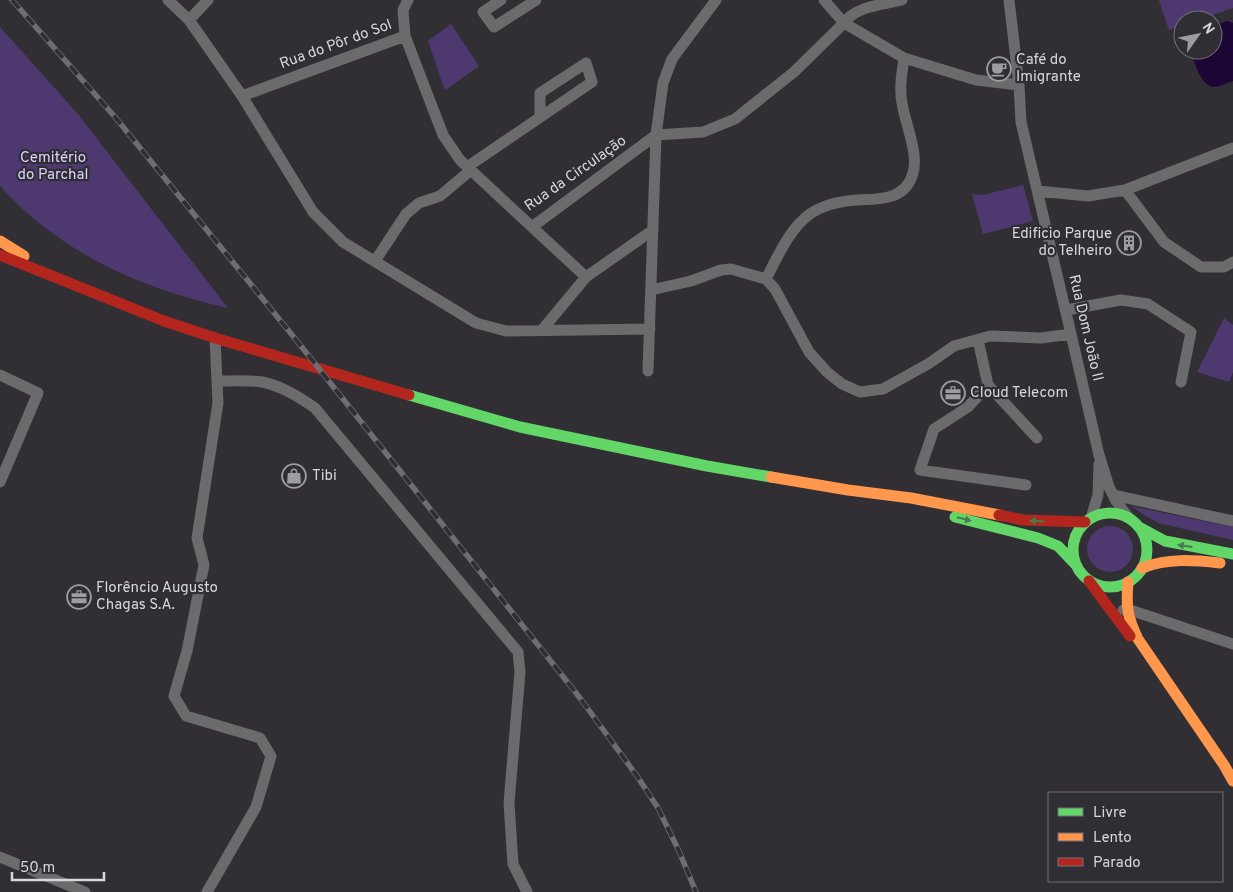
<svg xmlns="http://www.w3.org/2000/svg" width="1233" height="892" font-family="Overpass,sans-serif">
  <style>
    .green { fill: #4d3970 }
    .water { fill: #1c0636 }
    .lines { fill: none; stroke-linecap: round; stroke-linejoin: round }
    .street { stroke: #6b6a6c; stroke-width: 11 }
    .fast { stroke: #63d668; stroke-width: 11 }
    .slow { stroke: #ff974d; stroke-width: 11 }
    .jam { stroke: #b3261e; stroke-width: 11 }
    .rail-casing { stroke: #6e6d70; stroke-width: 5.5 }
    .rail { stroke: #302e35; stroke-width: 4; stroke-dasharray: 11; stroke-linecap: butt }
    .oneway { fill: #477a4c }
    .labels { text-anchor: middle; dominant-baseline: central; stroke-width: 4.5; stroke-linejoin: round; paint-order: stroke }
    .street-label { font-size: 15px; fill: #d7d6db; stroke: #302e35 }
    .poi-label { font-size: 15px; fill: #d7d6db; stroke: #302e35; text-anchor: start }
    .park-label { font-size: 15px; fill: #ded1fc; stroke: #302e35 }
  </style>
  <rect width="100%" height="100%" fill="#312f34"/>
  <path class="green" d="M1159,0H1233V8L1198,20H1183V25L1169,30Z
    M451,24L479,66L447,89L444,88L428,41Z
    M0,27L77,113L228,308C142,289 60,253 0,186Z
    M1023,185L1033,221L983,234L972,194L983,195Z
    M1224,318L1233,325V372L1229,382L1197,372Z
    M1130,506L1233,527V540L1158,523Z
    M1087 549a23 23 0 1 1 46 0a23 23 0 1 1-46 0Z"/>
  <path class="water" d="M1227,21L1233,23V81C1227,83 1219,87 1213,87C1200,85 1194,61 1191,50H1213V26Z"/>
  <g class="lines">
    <path class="street" d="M168,0L189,20L208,0
      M501,0L483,12L494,27L536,0
      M824,0L844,23L904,58L976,80L1019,85
      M1009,0L1019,85L1021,122L1071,334L1099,455L1109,487L1116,501L1129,518
      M189,20L242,96L313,212L343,242L476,323L506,331L650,329
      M405,36L443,135L460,160L532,227L656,135
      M242,96L405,36L403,10L408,0
      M656,135L703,132L735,119L794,72L844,23C856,6 882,5 902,0
      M467,167L592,82L586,63L540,93V117
      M1125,190L1164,242L1201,267H1224L1233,262
      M1038,191L1088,196L1125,190L1233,148
      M532,227L586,277L653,230
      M375,261L406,214L419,203L440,196L471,170
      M766,279C778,256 789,229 810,214C823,205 842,201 857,200C880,199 906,200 913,173C919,154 905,123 902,103C899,88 902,73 904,58
      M651,290L691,281L721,270L731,269L766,279L775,289L809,352L827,372L842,384L860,392L883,389L928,364L954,346L990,336L1041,338L1071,334
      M1066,310L1121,300L1148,304L1191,332L1181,382
      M542,330L586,277
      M978,340L988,385L1037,438
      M648,371L656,135L663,83L672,59L716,0
      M0,375L38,393L0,482
      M219,381C233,381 249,380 262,382C282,386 299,397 315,408L518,652L520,672L509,803L513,864L527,892
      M988,385L968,407L934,429L920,470L1026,485
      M1113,495L1233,521
      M1091,518L1098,495L1099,464
      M1123,610L1127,609L1233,644
      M0,857L85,892
      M207,892L256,807L271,756L260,738L186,716L174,696L187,651L204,565L197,538L218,403L215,338"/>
    <path class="fast" d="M409,395L520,427L707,466L771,477
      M1073 550a37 37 0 1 1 74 0a37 37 0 1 1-74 0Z
      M955,517L1038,538L1058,546L1077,566
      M1139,527L1165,541L1233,554"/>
    <path class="slow" d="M0,241L24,256
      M771,477L848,490L911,498L999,515
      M1142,568C1168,558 1193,560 1220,563
      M1128,582C1126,606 1127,617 1138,639L1224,765L1233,781"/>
    <path class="jam" d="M0,255L164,321L215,338L409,395
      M999,515L1023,520L1085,522
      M1089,581L1130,636"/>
    <g class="rail-casing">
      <path id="rail" d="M12,0L115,117L301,346L580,698L637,776L658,808L679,851L696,892"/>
    </g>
    <use href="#rail" class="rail"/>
  </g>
  <defs><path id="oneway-solid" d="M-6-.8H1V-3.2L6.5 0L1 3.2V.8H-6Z" transform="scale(1.25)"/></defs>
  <g class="oneway">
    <use href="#oneway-solid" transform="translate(964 519) rotate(14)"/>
    <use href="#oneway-solid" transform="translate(1037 521) rotate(-176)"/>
    <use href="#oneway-solid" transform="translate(1185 546) rotate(-172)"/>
  </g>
  <defs>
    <g id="cafe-ring" transform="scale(1.25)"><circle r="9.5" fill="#302e35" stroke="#9d9ca1" stroke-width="1.5"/><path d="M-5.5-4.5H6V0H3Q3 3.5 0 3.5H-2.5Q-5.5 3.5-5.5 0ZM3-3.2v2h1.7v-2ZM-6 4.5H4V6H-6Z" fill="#9d9ca1"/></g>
    <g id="building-ring" transform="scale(1.25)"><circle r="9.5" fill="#302e35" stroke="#9d9ca1" stroke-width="1.5"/><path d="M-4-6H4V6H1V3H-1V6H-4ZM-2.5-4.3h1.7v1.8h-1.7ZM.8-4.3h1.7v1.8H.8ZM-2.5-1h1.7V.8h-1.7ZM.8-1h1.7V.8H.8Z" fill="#9d9ca1"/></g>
    <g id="office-ring" transform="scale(1.25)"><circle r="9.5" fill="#302e35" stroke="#9d9ca1" stroke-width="1.5"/><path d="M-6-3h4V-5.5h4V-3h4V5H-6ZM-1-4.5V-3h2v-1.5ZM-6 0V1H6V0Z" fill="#9d9ca1"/></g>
    <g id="shop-ring" transform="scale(1.25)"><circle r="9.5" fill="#302e35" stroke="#9d9ca1" stroke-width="1.5"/><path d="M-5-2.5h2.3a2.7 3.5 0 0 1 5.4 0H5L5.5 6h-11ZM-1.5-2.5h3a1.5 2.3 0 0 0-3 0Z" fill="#9d9ca1"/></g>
  </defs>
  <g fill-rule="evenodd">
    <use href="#cafe-ring" x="999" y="69"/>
    <use href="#building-ring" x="1129" y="243"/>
    <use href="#office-ring" x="953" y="393"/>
    <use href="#shop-ring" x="294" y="476"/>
    <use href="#office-ring" x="79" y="597"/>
  </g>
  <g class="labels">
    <g class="street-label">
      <text transform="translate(336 45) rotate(-20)">Rua do Pôr do Sol</text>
      <text transform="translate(576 174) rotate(-35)">Rua da Circulação</text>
      <text transform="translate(1085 328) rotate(77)">Rua Dom João II</text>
    </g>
    <g class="poi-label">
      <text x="1016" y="60">Café do<tspan x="1016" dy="17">Imigrante</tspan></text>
      <text x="1112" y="234" text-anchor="end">Edificio Parque<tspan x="1112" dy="17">do Telheiro</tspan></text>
      <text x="970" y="393">Cloud Telecom</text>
      <text x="312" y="476">Tibi</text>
      <text x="96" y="588">Florêncio Augusto<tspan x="96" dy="17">Chagas S.A.</tspan></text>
    </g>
    <g class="park-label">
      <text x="53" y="158">Cemitério<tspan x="53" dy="17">do Parchal</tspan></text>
    </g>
  </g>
  <rect x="1048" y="792" width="175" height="90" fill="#302e35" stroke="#737177"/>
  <rect x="1058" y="808" width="25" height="8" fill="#63d668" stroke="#737177"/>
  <text x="1093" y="817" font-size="15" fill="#d7d6db">Livre</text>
  <rect x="1058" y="833" width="25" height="8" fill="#ff974d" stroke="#737177"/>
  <text x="1093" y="842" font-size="15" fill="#d7d6db">Lento</text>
  <rect x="1058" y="858" width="25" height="8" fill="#b3261e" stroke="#737177"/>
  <text x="1093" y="867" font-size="15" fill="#d7d6db">Parado</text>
  <g transform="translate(1198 35) rotate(57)"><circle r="24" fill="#302e35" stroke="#737177"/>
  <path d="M0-4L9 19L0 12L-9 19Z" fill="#9d9ca1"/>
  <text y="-8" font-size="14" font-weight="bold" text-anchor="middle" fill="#d7d6db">N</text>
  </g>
  <path d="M12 872v8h92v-8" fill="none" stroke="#d7d6db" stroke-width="2.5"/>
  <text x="20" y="872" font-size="15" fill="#d7d6db" stroke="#302e35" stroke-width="4" paint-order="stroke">50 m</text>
</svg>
